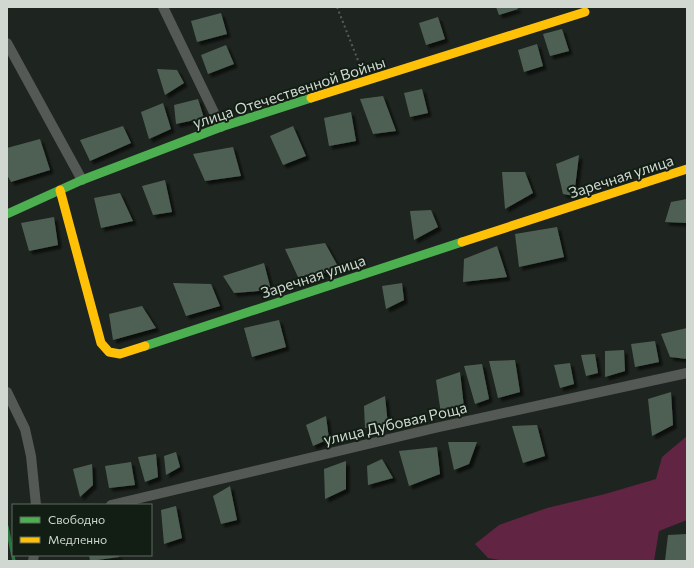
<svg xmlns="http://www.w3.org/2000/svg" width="694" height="568" font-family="Commissioner,sans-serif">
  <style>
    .green { fill: #612442 }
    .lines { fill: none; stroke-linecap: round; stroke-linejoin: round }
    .stream { stroke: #28753f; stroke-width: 3.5 }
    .building { fill: #4e6153; filter: url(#shadow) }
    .path { stroke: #585c59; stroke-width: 2; stroke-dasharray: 2 3; stroke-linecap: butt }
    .street { stroke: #545955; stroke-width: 10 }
    .fast { stroke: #4caf50; stroke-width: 9 }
    .slow { stroke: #ffc107; stroke-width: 9 }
    .labels { text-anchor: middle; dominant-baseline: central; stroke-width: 4; stroke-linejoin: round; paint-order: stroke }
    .street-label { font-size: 15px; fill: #d0d8d1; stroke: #121e14 }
  </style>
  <defs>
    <filter id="shadow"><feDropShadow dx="3.5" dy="3.5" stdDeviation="1" flood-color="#0009"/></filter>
  </defs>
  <rect width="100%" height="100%" fill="#1e241f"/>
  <path class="green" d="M687,436V520L659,531L654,561H505L488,558L475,544L499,525L547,508L605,494L656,479L662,457Z"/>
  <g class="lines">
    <path class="stream" d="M7,527L14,561"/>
  </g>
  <path class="building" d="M496,7H517L518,9L499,15Z
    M221,13L227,34L197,42L191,21Z
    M438,17L445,39L426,45L419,23Z
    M562,29L569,51L550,56L543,34Z
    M537,44L543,66L524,72L518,50Z
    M226,45L234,64L208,74L201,55Z
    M157,69L177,70L184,83L165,95Z
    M422,89L428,113L410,117L404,93Z
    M383,96L396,131L373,134L360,99Z
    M198,99L204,118L176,124L174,105Z
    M163,103L171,129L149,139L141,112Z
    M351,112L356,141L329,146L324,118Z
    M123,126L131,143L90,161L80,140Z
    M293,126L306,156L283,165L270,136Z
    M40,139L50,170L11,182L7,175V148Z
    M233,147L241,176L205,181L193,154Z
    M579,155L574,196L563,194L556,164Z
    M502,172H525L533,193L505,209Z
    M165,180L172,212L153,215L142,186Z
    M120,193L133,221L101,228L94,198Z
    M687,199V223L665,222L671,202Z
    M431,210L438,227L414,240L410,211Z
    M54,217L58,245L29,251L21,223Z
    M557,227L564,257L519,267L515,234Z
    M325,243L340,270L298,277L285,249Z
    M497,246L507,277L463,282L464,259Z
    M264,263L271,290L234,293L223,276Z
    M173,283L211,284L220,306L186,316Z
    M402,283L404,300L386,309L382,286Z
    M142,306L156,328L113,340L109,314Z
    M279,320L286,347L252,357L244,328Z
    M687,328V359L670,357L661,334Z
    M655,341L659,362L635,367L631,344Z
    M624,350L625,371L605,377V351Z
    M595,354L598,373L586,376L581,355Z
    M515,360L520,392L498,398L489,361Z
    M570,363L574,384L560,388L554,365Z
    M482,364L489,399L475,404L464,366Z
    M460,372L464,407L441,414L436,380Z
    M671,392L673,425L652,436L648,399Z
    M385,396L388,425L365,428L364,406Z
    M326,416L329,439L313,446L306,425Z
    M537,425L545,456L523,463L512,426Z
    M448,442H477L469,464L454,470Z
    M437,447L440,474L409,486L399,451Z
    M176,452L180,467L166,475L164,456Z
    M156,454L158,477L145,482L138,457Z
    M382,459L393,478L368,485L367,466Z
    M346,461V489L325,499L324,469Z
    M131,462L135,485L109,488L105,466Z
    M92,464L93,485L80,497L73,469Z
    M230,486L237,520L221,524L213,496Z
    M176,506L182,538L164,544L161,510Z
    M687,534V561H665L668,535Z
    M89,555H119V557L90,561Z"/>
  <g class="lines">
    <path class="path" d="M337,7L361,68"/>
    <path class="street" d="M163,7L221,127
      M7,43L82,180
      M7,392L25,429L31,456L36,505
      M111,505L435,428L687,373
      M33,561L34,555"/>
    <path class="fast" d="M7,214L82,180L221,127L311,98
      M145,346L462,242"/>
    <path class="slow" d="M311,98L585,12
      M60,190L101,343L109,352L120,354L145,346
      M462,242L687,169"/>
  </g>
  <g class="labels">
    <g class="street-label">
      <text transform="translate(289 92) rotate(-18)">улица Отечественной Войны</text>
      <text transform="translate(621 176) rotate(-18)">Заречная улица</text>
      <text transform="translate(313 276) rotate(-18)">Заречная улица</text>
      <text transform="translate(395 423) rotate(-13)">улица Дубовая Роща</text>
    </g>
  </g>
  <rect width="694" height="568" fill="none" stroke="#d0d8d1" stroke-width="16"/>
  <rect x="12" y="504" width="140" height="52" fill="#121e14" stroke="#5e6860"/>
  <rect x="20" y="517" width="20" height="6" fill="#4caf50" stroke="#5e6860"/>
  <text x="48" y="524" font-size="12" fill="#d0d8d1">Свободно</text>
  <rect x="20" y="537" width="20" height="6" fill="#ffc107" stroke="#5e6860"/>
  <text x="48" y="544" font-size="12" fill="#d0d8d1">Медленно</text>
</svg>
